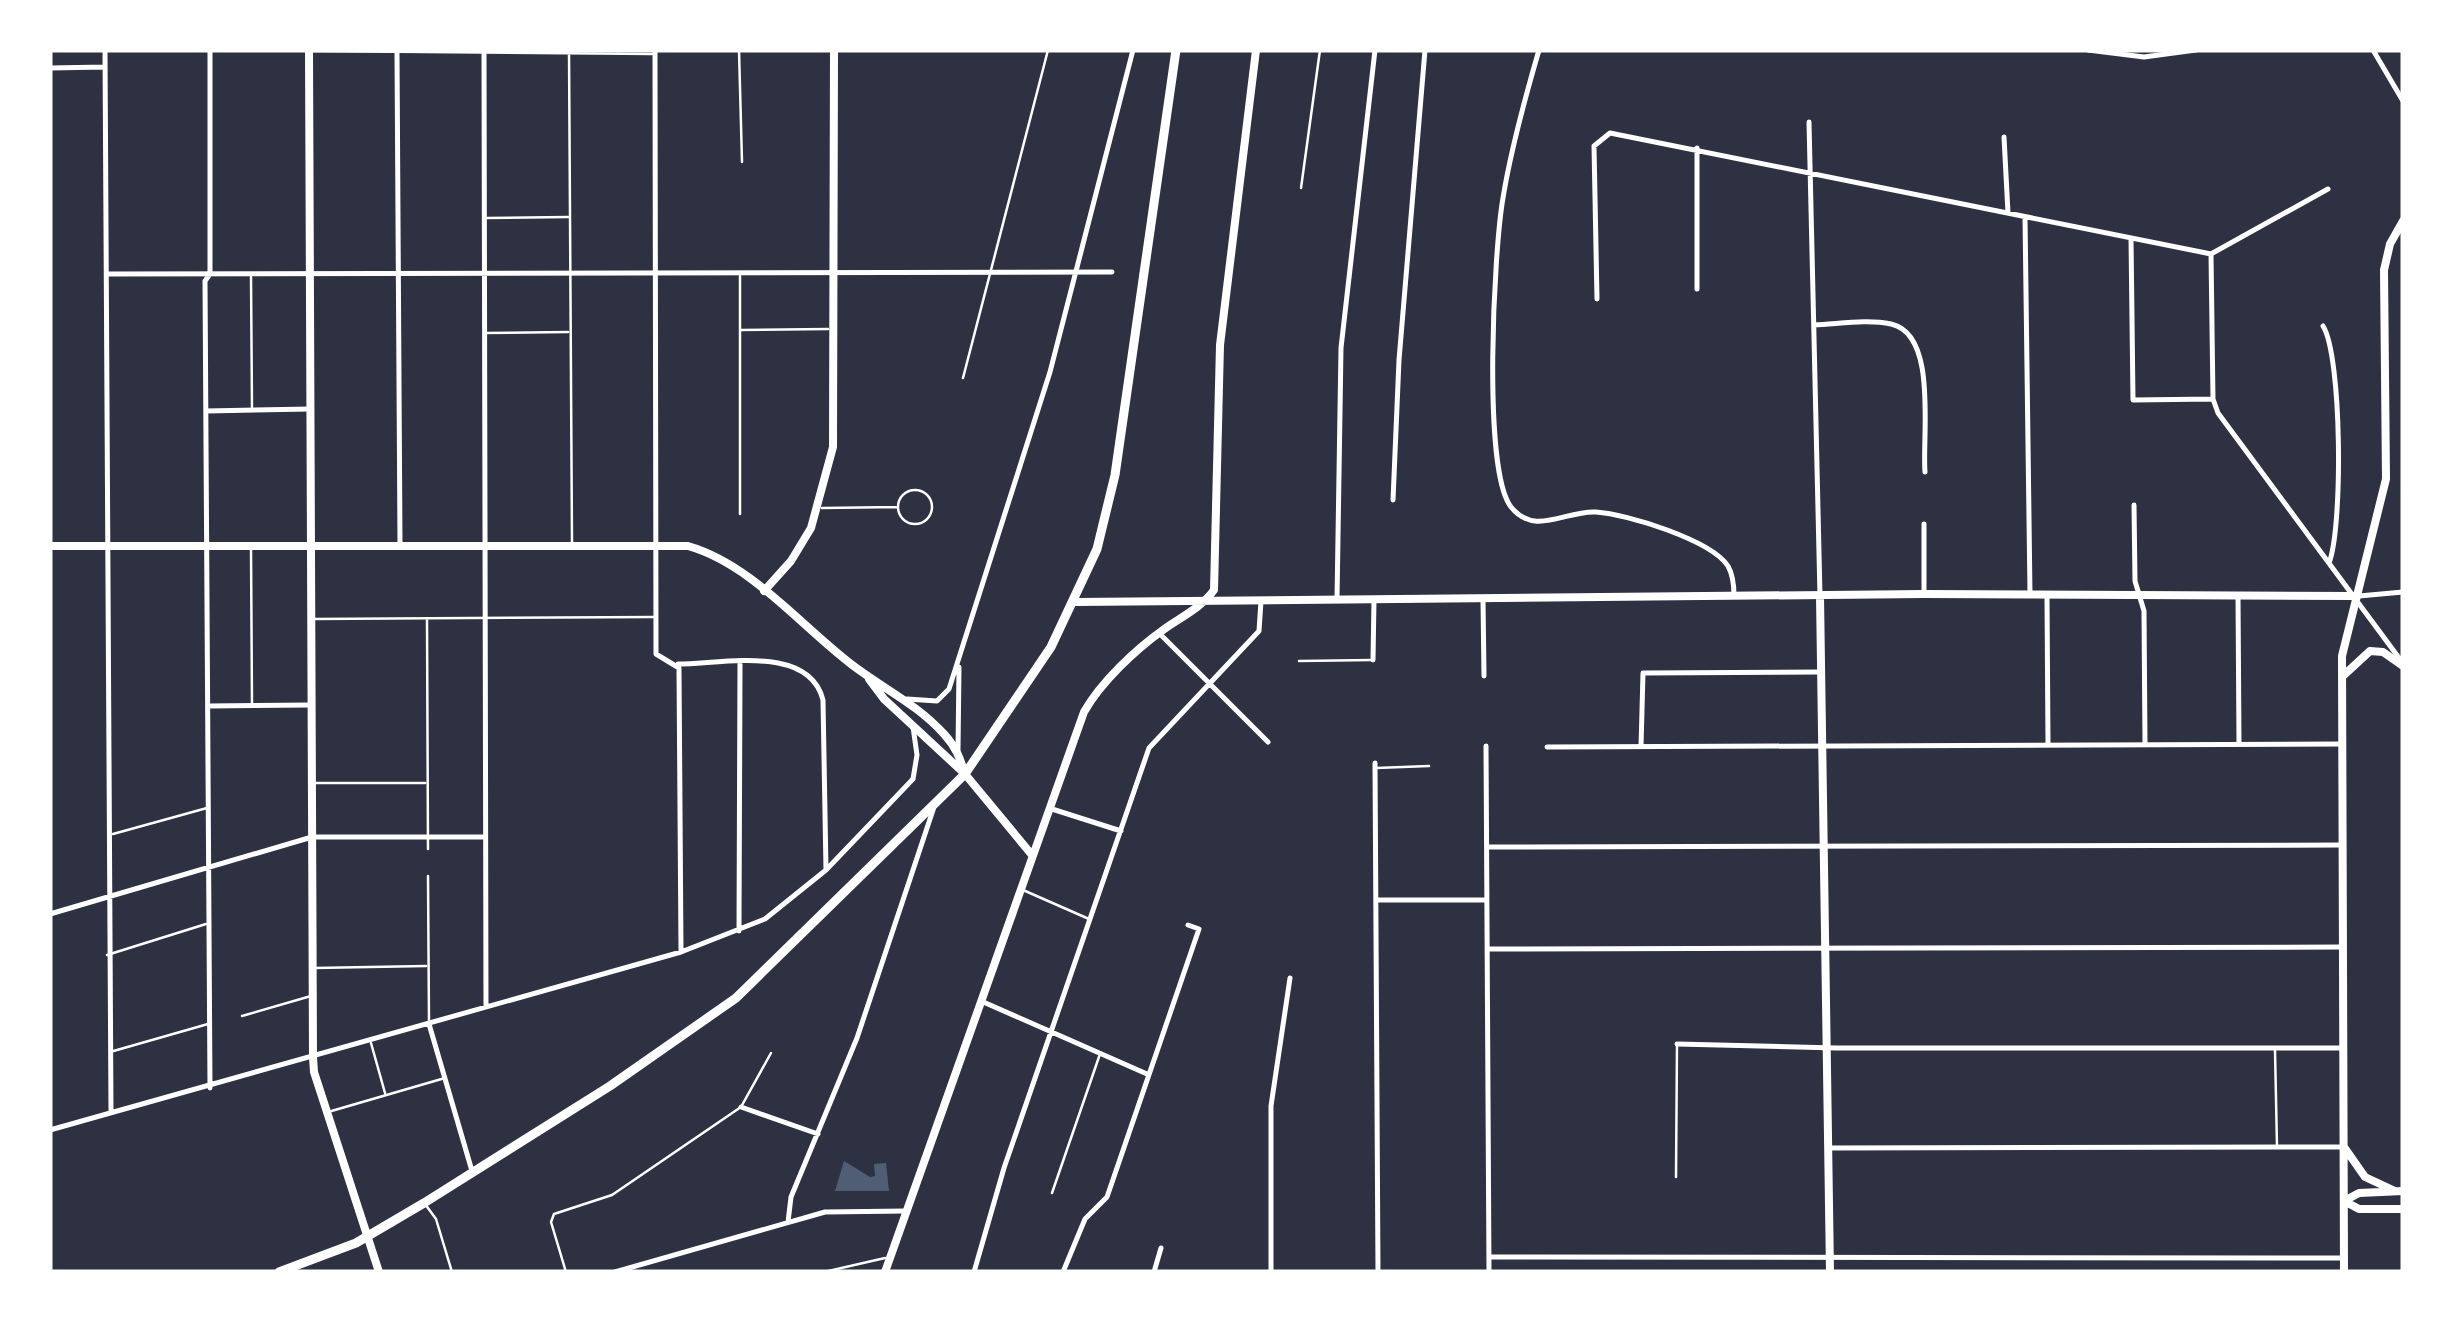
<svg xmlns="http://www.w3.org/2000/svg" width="2453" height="1322" font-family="Overpass,sans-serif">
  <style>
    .water { fill: #4f5d75 }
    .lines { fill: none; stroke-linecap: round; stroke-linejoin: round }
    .service { stroke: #fff; stroke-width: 2.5 }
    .minor { stroke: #fff; stroke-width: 5 }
    .tertiary { stroke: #fff; stroke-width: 8 }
    .secondary { stroke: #fff; stroke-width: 8 }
    .primary { stroke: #fff; stroke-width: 9 }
  </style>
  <rect width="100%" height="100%" fill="#2d3142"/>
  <path class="water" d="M844,1161L870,1177L875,1176L874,1164L886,1163L889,1191H835Z"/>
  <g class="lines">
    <path class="service" d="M569,50L572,544
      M739,50L742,162
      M310,51L652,54
      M1301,188L1320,50
      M486,218L568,217
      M740,276V514
      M251,277L252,409
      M741,330L828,329
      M486,333L568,332
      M963,378L1048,50
      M898 507a17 17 0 1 1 34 0a17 17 0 1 1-34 0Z
      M822,508L898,507
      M251,548L252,705
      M313,619L654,617
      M427,620L428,849
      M1299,661L1372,660
      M1376,768L1429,766
      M313,783H425
      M113,834L207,808
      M428,876L429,1022
      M1023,890L1089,919
      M107,955L206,924
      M314,968L426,966
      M242,1016L311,996
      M371,1043L385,1093
      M2275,1050L2277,1147
      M110,1052L208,1024
      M328,1112L445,1078
      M1676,1177L1677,1044
      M1052,1193L1100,1054
      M425,1204L436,1219L452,1272
      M566,1272L551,1222L554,1214L612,1195L741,1107L771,1053
      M824,1272L885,1258"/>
    <path class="minor" d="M105,50L111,1113
      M210,50V274L205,281L210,1088
      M484,50L486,1006
      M655,50L656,654L679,668L681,951
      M1539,50C1525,98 1511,148 1503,198C1494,249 1482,470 1511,507C1535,537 1566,510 1596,512C1627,514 1711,540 1728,566C1733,575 1734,586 1734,596
      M2088,50L2144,57L2196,50
      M2373,50L2403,101
      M397,53L400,545
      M50,68L105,67
      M1809,122L1820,596
      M2004,137L2008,213
      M1697,148V289
      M2025,217L2030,594
      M2131,238L2133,400L2213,399
      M2211,254L2328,189
      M107,274L1112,272
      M1597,299L1594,146L1610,133L2211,254L2213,399L2218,413L2402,662
      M1814,325C1839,324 1867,319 1891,324C1938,334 1922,435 1925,472
      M2323,326C2342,356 2343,528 2329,563
      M206,411L311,409
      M1393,500L1399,360L1425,50
      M2134,505L2135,581L2144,611L2145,745
      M1924,524V594
      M2238,595L2239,744
      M2047,596L2048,745
      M2359,596L2403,592
      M1483,599L1484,676
      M1337,600L1341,348L1375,50
      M1159,633L1268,742
      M1373,660L1374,600
      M678,664C722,664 809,644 823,700L826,870
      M907,699L937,701L949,689L1050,372L1133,50
      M208,706L310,705
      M1486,746L1489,1272
      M1547,747L2341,744
      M1641,747L1643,673L1821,672
      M958,750L959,667
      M1375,763L1378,1272
      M1052,809L1121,831
      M1487,847L2342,845
      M1376,900H1486
      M50,914L312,837H484
      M739,931L740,664
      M1487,949L2342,947
      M981,1001L1147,1074
      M429,1024L472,1171
      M1677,1044L1836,1048H2344
      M741,1107L818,1134
      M50,1130L681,952L765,919L826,870L913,779L917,755L913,727
      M1829,1148L2342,1147
      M788,1222L791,1197L857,1038L934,807
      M1490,1257L2344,1258
      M615,1272L825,1212L906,1211
      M974,1272L1004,1168L1149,748L1259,631L1261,601
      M1063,1272L1085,1219L1107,1197L1199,929L1188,925
      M1154,1272L1161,1248
      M1271,1272V1106L1290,978"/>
    <path class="tertiary" d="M309,50L313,1057L314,1072L379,1272
      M50,546H688C751,564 800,625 851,664C882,688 917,704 944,734C956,747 960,758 965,774
      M764,591L791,561L811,528L833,447L834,50
      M1820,596L1830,1272
      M1076,602L1924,594L2356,596
      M869,679L884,699L965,774L1032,855
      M885,1272L1084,712C1101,682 1135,650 1163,630C1181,617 1201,608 1214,590L1220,345L1256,50"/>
    <path class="secondary" d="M2344,675L2370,651L2383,652L2403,666
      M2344,1147L2365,1177L2395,1191
      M2344,1201L2359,1193L2403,1191
      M2344,1201L2359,1209H2403
      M2344,1272L2342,656L2386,479L2384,270L2390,244L2403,221"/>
    <path class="primary" d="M279,1272L356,1243L424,1203L610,1086L736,998L965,774L1051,647L1097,549L1115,475L1176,50"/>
  </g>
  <rect width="2453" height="1322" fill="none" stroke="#ffffff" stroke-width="105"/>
</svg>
